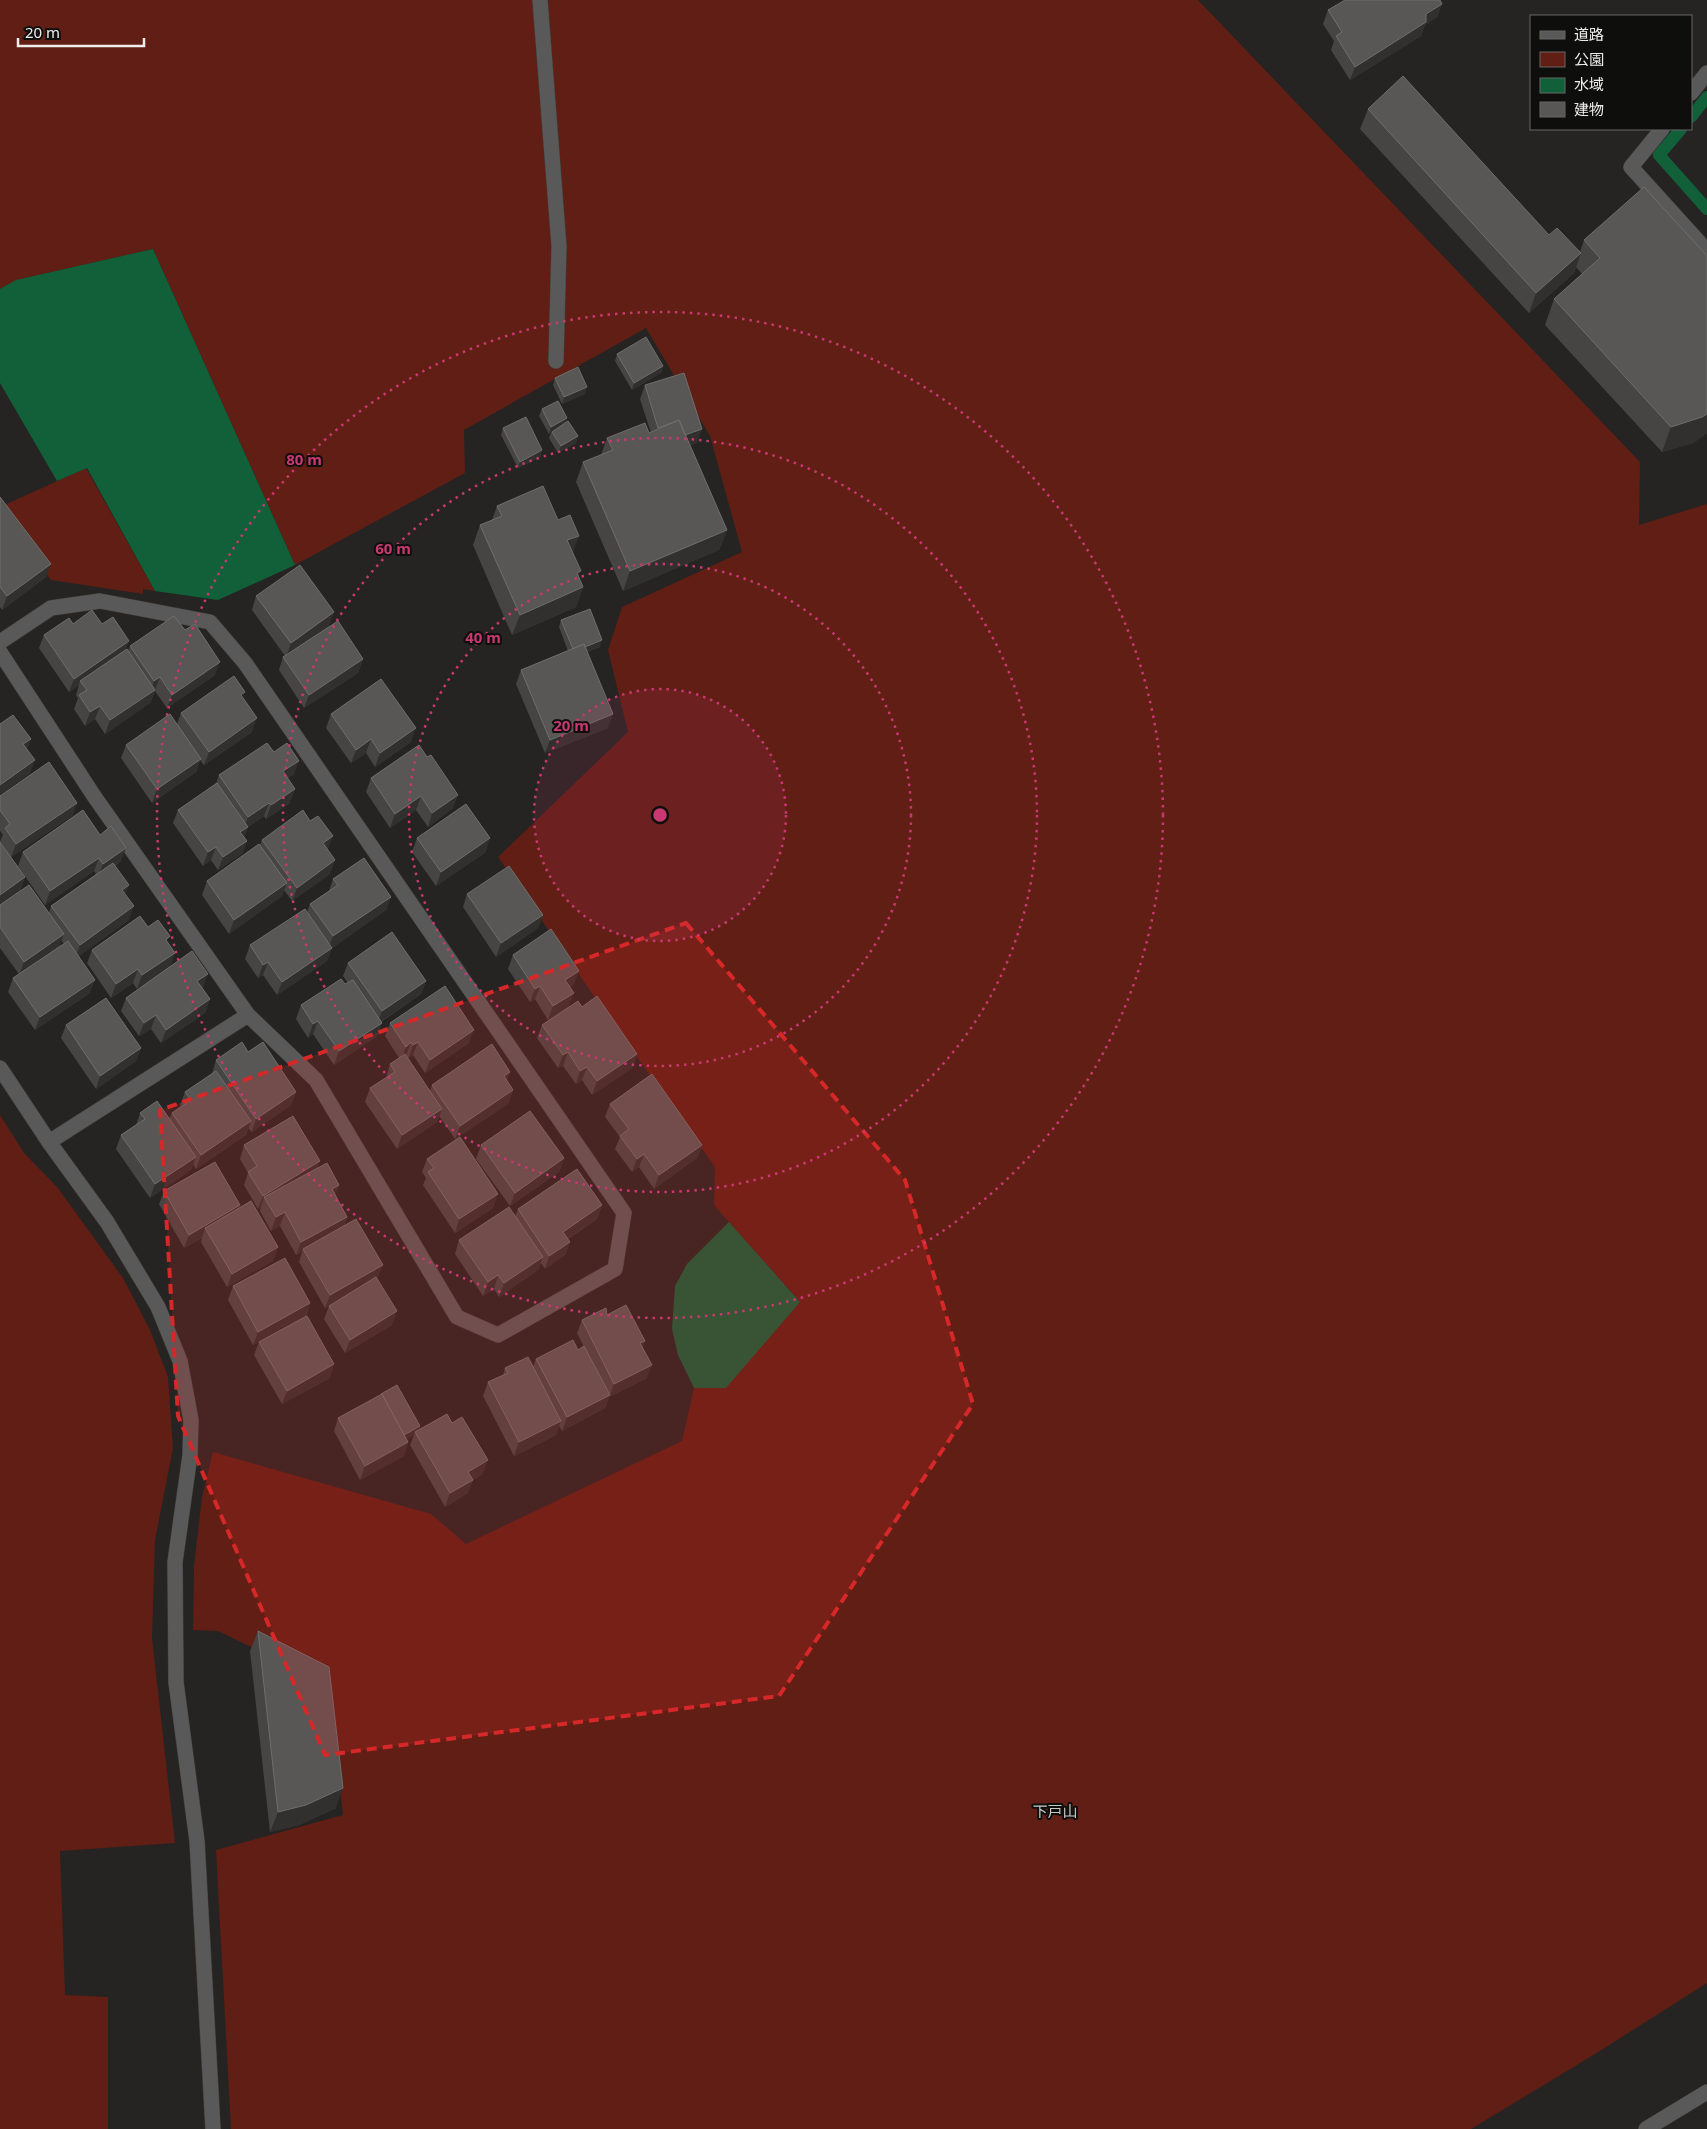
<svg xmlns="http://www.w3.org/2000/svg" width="1707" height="2129" font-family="'Noto Sans','Noto Sans JP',sans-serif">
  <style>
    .green { fill: #601e15 }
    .water { fill: #116039 }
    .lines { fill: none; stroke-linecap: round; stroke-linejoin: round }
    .stream { stroke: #116039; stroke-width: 12 }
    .lane-casing { stroke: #41403e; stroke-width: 16 }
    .street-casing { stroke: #41403e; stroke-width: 16 }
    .lane { stroke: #585958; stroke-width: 15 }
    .street { stroke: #585958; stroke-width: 15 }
    .wall { fill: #474543; fill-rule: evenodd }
    .shaded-wall { fill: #32302e }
    .building { fill: #595755; stroke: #706e6c }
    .marked { fill: #d62828; fill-opacity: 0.2; stroke: #d62828; stroke-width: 4; stroke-dasharray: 10 6; stroke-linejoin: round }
    .ring { fill: none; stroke: #c93871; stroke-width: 2.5; stroke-dasharray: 2.5 5 }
    .labels { text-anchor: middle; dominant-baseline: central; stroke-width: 4; stroke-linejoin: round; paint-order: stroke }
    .quarter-label { font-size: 15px; fill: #c8c7c3; stroke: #0e0e0d }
    .centre { fill: #c93871; stroke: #0e0e0d; stroke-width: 2.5 }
    .ring-label { font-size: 15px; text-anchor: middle; font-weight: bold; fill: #c93871; stroke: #0e0e0d; stroke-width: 4; stroke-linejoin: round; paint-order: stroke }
  </style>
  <rect width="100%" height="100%" fill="#252422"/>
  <path class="green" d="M0,0H1198L1640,462L1639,525L1707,504V1983L1595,2054L1471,2129H231L216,1850L343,1815L328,1684L218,1631L193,1630L194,1566L202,1497L213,1452L431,1514L466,1544L682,1441L694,1388L726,1387L800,1302L714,1205L715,1167L596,999L498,857L628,732L608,650L622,607L742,552L710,436L646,328L464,430L465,473L295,565L153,249L17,280L0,289Z
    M86,468L155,591L143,589V594L51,580L0,515V507Z
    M0,1115L24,1153L57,1187L123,1278L150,1330L168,1377L173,1448L155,1540L152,1638L175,1843L60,1851L65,1995L108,1997V2129H0Z"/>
  <path class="water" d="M153,249L295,565L218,600L155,591L87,468L57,481L0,383V289L16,280Z
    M729,1222L800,1302L726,1388H694L678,1355L672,1329L675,1286L687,1264Z"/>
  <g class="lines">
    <path class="stream" d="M1691,117L1707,97
      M1681,129L1659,155L1707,209"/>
    <g class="lane-casing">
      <path id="lane" d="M540,0L559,246L556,361
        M1691,93L1707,73
        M1662,129L1631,167L1707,251"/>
    </g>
    <g class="street-casing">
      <path id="street" d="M0,642L51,608L100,601L210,622L245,663L624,1213L615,1269L498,1335L457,1317L316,1080L248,1015L94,796L0,652
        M0,1068L49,1142L107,1222L158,1307L180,1361L191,1420L190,1455L175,1562L176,1682L197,1841L213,2129
        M49,1142L248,1015
        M1646,2129L1707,2092"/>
    </g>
    <use href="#lane" class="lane"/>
    <use href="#street" class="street"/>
  </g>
  <path class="wall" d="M1442,4L1437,17L1425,25L1421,36L1350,80L1331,50L1334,41L1323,24L1328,10Z
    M1368,109L1549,235L1580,252L1584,240L1707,256V433L1693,443L1662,452L1545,325L1554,299L1582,274L1576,267L1574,273L1529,313L1360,129Z
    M617,354L663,366L661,373L632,390L615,361Z
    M555,378L585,394L562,404L553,385Z
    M645,385L697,443L690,445L727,530L719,550L623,591L576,482L583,462L601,455L607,438L651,433L640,399Z
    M542,409L567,418L565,423L578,436L576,443L558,453L549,438L551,432L549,434L539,416Z
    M503,428L542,450L540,457L518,468L501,435Z
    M0,497L46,577L2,610L0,607Z
    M497,506L573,552L579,577L583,587L576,607L512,635L473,545L480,525L492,520Z
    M256,596L329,626L304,644L363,659L358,673L304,708L279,670L283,657L285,656L252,610Z
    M561,620L600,647L587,652L608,728L545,753L516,684L521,670L568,651L559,627Z
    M73,624H102L126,651H128L130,646L215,675L167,708L155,691L150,703L105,734L95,719L85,726L74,709L78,698L76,695L79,685L69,692L39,648L44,635Z
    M243,698L252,732L204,765L200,760L196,772L152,803L121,758L126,745L177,724L181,713Z
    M331,714L411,742L375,767L366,753L351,763L326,728Z
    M274,752L294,774L288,778L290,803L266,819L264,816L248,827L244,837L247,841L242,854L218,870L211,860L203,866L173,823L178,810L216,784L219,775Z
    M371,778L453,808L428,827L416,810L390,828L366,792Z
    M0,796L77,803L72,816L11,857L0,841L3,835L0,831Z
    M100,835L121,861L115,866L125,894L129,920L79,956L90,993L35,1030L8,992L13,978L19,974L0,948V842L25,877L20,891L49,913L51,906L96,874L94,871L45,905L18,866L23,852ZM61,940L64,944L59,947Z
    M417,838L486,852L436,886L412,852Z
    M262,840L328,850L330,874L292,901L284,890L282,896L229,934L202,895L207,881L260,845Z
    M333,879L391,897L386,910L332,948L327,961L277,995L263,975L258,978L245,959L250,945L307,912L310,904L329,891Z
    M467,894L543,915L538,928L496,957L463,907Z
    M148,927L168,943L170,966L203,988H202L210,999L205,1013L161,1043L151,1029L139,1036L121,1011L126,998L164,971L137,989L133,983L111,998L87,963L92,950Z
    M513,955L574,984L570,987L569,1006L548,1020L535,999L530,1002L508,969Z
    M348,963L426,981L421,994L381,1022L382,1023L377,1036L334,1065L313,1034L308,1038L296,1019L301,1005L348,983L343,976Z
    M582,1007L637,1054L632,1068L592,1095L582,1080L576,1084L563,1066L558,1068L537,1038L542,1025Z
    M390,1023L469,1043L425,1073L413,1055L408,1059L430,1091L432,1085L507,1081L513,1090L508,1104L455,1139L439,1116L437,1122L397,1149L365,1102L370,1088L386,1078L390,1064L399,1058L385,1036Z
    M66,1025L141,1048L136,1061L96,1089L61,1038Z
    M248,1052L296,1092L291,1105L252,1132L248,1128L246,1135L196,1169L193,1164L191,1170L150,1198L116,1149L121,1135L136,1125L140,1113L169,1119L172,1113L181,1106L180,1105L185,1092L212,1074L216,1060Z
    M610,1104L702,1145L697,1158L654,1189L639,1167L632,1172L615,1149L620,1137L605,1117Z
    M244,1145L317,1168L339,1185L335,1195L347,1217L344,1226L378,1278H377L392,1325L345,1353L324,1319L329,1306L332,1304L325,1308L299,1262L302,1252L296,1255L280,1226L271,1231L260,1211L261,1207L258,1209L244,1185L248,1173L240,1159Z
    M481,1145L564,1158L559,1172L510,1206L476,1159Z
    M427,1159L493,1208L455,1233L423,1185L426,1178L422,1172Z
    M164,1191L240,1205L239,1208L278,1247L273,1261L227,1287L201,1242L202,1238L184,1248L159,1204Z
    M602,1205L597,1219L568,1239L570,1242L565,1255L545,1269L541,1263L538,1270L499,1297L494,1289L483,1296L455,1254L459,1240L515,1216L518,1209Z
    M233,1286L310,1303L306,1316L330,1378L282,1404L254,1355L259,1342L296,1321L253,1345L228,1300Z
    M607,1315L645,1341L642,1347L647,1378L609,1397L605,1408L562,1431L559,1426L556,1435L514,1456L483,1396L488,1382L503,1375L505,1368L533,1367L536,1359L578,1350L584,1347L577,1333L582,1320Z
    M381,1394L420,1426L419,1430L483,1474L473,1480L468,1493L445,1507L410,1445L414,1435L406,1439L408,1442L404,1456L360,1480L334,1431L338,1418L380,1395Z
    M258,1631L336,1808L299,1825L270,1832L250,1651Z"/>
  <path class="shaded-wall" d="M1442,4L1437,17L1425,25L1421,36L1350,80L1355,67L1426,14Z
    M1581,253L1574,273L1529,313L1536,293Z
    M663,366L661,373L632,390L634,383Z
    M587,387L585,394L562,404L564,397Z
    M1707,414V433L1693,443L1662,452L1671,427Z
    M567,418L565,425L549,434L551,427Z
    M702,429L697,443L678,449L683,435Z
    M578,436L576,443L558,453L561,446Z
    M542,450L540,457L518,468L520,462Z
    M727,530L719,550L623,591L630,571Z
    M579,536L572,555L567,540Z
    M51,564L46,577L2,610L7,596Z
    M583,587L576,607L512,635L520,615Z
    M334,612L329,626L286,657L291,643Z
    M602,640L600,647L571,658L573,651Z
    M129,641L124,654L80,681L79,685L69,692L74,679Z
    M363,659L358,673L304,708L309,695Z
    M220,662L215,675L167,708L172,695Z
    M160,677L150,703L105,734L110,720L150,693L154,681Z
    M100,706L95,719L85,726L90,712Z
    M613,714L608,728L545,753L550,740Z
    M257,718L252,732L204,765L209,752Z
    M416,728L411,742L375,767L380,753Z
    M31,739L26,752L23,744Z
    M371,739L366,753L351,763L356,750Z
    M201,759L196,772L152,803L157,789Z
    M35,760L30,774L0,795V785Z
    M299,761L294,774L278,785L283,771Z
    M295,789L290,803L266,819L271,805Z
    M458,795L453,808L428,827L432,813Z
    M421,796L416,810L390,828L395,814Z
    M77,803L72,816L11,857L16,844Z
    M269,803L264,816L248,827L243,840L240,832L243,830L248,817Z
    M333,836L328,850L318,857L323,843Z
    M490,838L486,852L436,886L441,872Z
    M247,841L242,854L218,870L223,857Z
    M216,847L211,860L203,866L208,852Z
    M126,848L121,861L98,877L103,864Z
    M99,858L94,871L45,905L50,891Z
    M335,860L330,874L292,901L297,888Z
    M25,877L20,891L0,905V895Z
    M287,883L282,896L229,934L234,920Z
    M129,885L124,898L122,890Z
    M391,897L386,910L332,948L327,961L277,995L282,982L328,950L333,936Z
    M134,906L129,920L75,959L80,945Z
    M543,915L538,928L496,957L501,943Z
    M64,934L59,947L19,975L24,962Z
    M175,953L170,967L137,989L142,975Z
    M268,962L263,975L258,978L263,965Z
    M138,969L133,983L111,998L116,984Z
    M579,971L574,984L560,994L565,980Z
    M208,974L203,988L192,995L197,981Z
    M95,980L90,993L35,1030L40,1017Z
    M426,981L421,994L377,1024L382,1011Z
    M540,986L535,999L530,1002L535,989Z
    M574,993L569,1006L548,1020L553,1006Z
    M210,999L205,1013L161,1043L166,1030Z
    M156,1015L151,1029L139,1036L144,1023Z
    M318,1021L313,1034L308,1038L313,1024Z
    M382,1023L377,1036L334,1065L339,1051Z
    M474,1030L469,1043L425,1073L430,1060Z
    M411,1042L406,1056L401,1060L406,1047Z
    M418,1042L413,1055L408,1059L413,1045Z
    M141,1048L136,1061L96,1089L100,1076Z
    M568,1052L563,1066L558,1068L563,1055Z
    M637,1054L632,1068L592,1095L597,1081Z
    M587,1067L582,1080L576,1084L580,1071Z
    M510,1072L506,1085L504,1076Z
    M513,1090L508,1104L455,1139L460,1126Z
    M296,1092L291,1105L252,1132L256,1119Z
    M442,1109L437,1122L397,1149L402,1135Z
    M251,1121L246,1135L196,1169L201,1155Z
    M702,1145L697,1158L654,1189L659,1175Z
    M644,1154L639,1167L632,1172L637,1159Z
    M196,1157L191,1170L150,1198L155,1184Z
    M564,1158L559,1172L510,1206L515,1193Z
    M320,1161L315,1174L264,1197L261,1207L258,1209L263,1196Z
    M339,1185L334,1198L332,1189Z
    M498,1194L493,1208L455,1233L459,1219Z
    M240,1205L236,1219L205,1228L202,1238L184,1248L189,1235Z
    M602,1205L597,1219L558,1245L563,1232Z
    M285,1212L280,1226L271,1231L276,1217Z
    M347,1217L342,1230L303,1249L302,1252L296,1255L301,1242Z
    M570,1242L565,1255L545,1269L549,1256Z
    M278,1247L273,1261L227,1287L232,1274Z
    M543,1257L538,1270L499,1297L504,1283Z
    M383,1265L378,1278L325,1308L330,1295Z
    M498,1275L494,1289L483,1296L488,1282Z
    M310,1303L305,1316L253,1345L258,1332Z
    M397,1311L392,1325L345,1353L350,1340Z
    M645,1341L640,1354V1343Z
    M334,1364L330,1378L282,1404L287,1391Z
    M652,1365L647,1378L609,1397L614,1384Z
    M610,1395L605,1408L562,1431L567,1417Z
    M561,1421L556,1435L514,1456L519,1442Z
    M420,1426L418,1433L415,1432L414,1435L401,1442L403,1435Z
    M408,1442L404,1456L360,1480L365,1466Z
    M488,1460L483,1474L463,1485L468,1472Z
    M473,1480L468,1493L445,1507L450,1493Z
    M343,1788L336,1808L299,1825L270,1832L278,1812Z"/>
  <path class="building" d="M1345,0H1440L1442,4L1426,14V22L1355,67L1336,36L1342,32L1328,10Z
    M1403,76L1549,235L1557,228L1581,253L1536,293L1368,109Z
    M1644,187L1707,256V414L1702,417L1671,427L1554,299L1600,258L1584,240Z
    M646,337L663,366L634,383L617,354Z
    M578,367L587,387L564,397L555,378Z
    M684,373L702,429L685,435L679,420L658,428L645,385Z
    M558,401L567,418L551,427L542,409Z
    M526,417L542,450L520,462L503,428Z
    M679,420L727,530L630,571L583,462L613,450L607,438L645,423L649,433Z
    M568,421L578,436L561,446L552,432Z
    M543,486L558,520L570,515L579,536L567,540L581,571L577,573L583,587L520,615L480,525L502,516L497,506Z
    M0,497L51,564L7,596L0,587Z
    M300,565L334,612L291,643L256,596Z
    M590,609L602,640L585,647L584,644L573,649L561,620Z
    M92,610L102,624L113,617L129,641L74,679L44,635L69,618L73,624Z
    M174,616L185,630L195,624L220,662L172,695L160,677L154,681L130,646Z
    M338,621L363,659L309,695L283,657Z
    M584,644L613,714L550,740L521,670Z
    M127,649L155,690L110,720L100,706L90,712L79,695L87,690L80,681Z
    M234,676L245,692L241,695L257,718L209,752L181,713Z
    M381,679L416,728L380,753L371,739L356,750L331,714Z
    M170,714L201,759L157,789L126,745Z
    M13,715L31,739L23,744L35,760L0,785V724Z
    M267,743L274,752L287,743L299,761L283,771L295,789L271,805L269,803L248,817L219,775Z
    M419,745L427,757L431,755L458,795L432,813L421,796L395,814L371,778Z
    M49,762L77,803L16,844L5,828L10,824L0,810V796Z
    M217,783L248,827L240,832L247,841L223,857L216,847L208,852L178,810Z
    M466,804L490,838L441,872L417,838Z
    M83,810L100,835L111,826L126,848L103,864L99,858L50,891L23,852Z
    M303,810L310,821L318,816L333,836L323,843L335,860L297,888L262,840Z
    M0,842L25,877L0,895Z
    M259,844L287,883L234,920L207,881Z
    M364,858L391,897L333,936L310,904L338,885L333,879Z
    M113,863L129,885L122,890L134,906L80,945L51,906Z
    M509,866L543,915L501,943L467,894Z
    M29,885L64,934L24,962L0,927V905Z
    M305,909L332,948L282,982L268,962L263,965L250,945Z
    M140,916L148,927L158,920L170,936L166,940L175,953L142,975L138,969L116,984L92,950Z
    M551,929L579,971L565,980L574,993L553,1006L540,986L535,989L513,955Z
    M392,932L426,981L382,1011L348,963Z
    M68,941L95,980L40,1017L13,978Z
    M192,951L208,974L197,981L210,999L166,1030L156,1015L144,1023L126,998Z
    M341,979L345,984L353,980L382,1023L339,1051L318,1021L313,1024L301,1005Z
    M445,986L474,1030L430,1060L418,1042L413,1045L411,1042L406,1047L390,1023Z
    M597,996L637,1054L597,1081L587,1067L580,1071L568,1052L563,1055L542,1025L578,1001L582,1007Z
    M106,998L141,1048L100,1076L66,1025Z
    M242,1042L248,1052L263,1042L296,1092L256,1119L216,1060Z
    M492,1044L510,1072L504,1076L513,1090L460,1126L432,1085Z
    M405,1054L442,1109L402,1135L370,1088L395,1072L390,1064Z
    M216,1071L251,1121L201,1155L172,1113L191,1100L185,1092Z
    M652,1074L702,1145L659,1175L644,1154L637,1159L620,1136L629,1129L610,1104Z
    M157,1101L196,1157L155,1184L121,1135L145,1119L140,1113Z
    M530,1111L564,1158L515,1193L481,1145Z
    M293,1116L320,1161L263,1196L248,1172L257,1166L244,1145Z
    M460,1137L498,1194L459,1219L428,1172L434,1168L427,1159Z
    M215,1162L240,1205L189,1235L164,1191Z
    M327,1163L339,1185L332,1189L347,1217L301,1242L285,1212L276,1217L264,1197Z
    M577,1169L602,1205L563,1232L570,1242L549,1256L518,1209Z
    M251,1201L278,1247L232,1274L205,1228Z
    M509,1207L543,1257L504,1283L498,1275L488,1282L459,1240Z
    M356,1219L383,1265L330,1295L303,1249Z
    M285,1258L310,1303L258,1332L233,1286Z
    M376,1277L397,1311L350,1340L329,1306Z
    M626,1305L645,1341L640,1343L652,1365L614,1384L582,1320L606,1308L607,1315Z
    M307,1316L334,1364L287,1391L259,1342Z
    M573,1340L578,1350L584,1346L610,1395L567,1417L536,1359Z
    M528,1357L561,1421L519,1442L488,1382L508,1373L505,1368Z
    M397,1385L420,1426L404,1435L382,1394L381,1395V1394Z
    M382,1394L408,1442L365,1466L338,1418Z
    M447,1414L452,1423L462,1417L488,1460L468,1472L473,1480L450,1493L415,1432Z
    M258,1631L329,1667L343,1788L306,1805L278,1812Z"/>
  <path class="marked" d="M686,923L905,1180L973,1404L779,1696L325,1755L178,1416L160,1110Z"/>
  <circle cx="660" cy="815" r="126" fill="#c93871" fill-opacity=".12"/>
  <g class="ring">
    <circle cx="660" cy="815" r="126"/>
    <circle cx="660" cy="815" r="251"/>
    <circle cx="660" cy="815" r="377"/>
    <circle cx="660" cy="815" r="503"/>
  </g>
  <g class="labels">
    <g class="quarter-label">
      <text x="1055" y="1811">下戸山</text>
    </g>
  </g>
  <circle cx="660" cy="815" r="8" class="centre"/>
  <g class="ring-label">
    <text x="304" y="465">80 m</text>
    <text x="393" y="554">60 m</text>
    <text x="483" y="643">40 m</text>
    <text x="571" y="731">20 m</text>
  </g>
  <rect x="1530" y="15" width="162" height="115" fill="#0e0e0d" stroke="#686766"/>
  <rect x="1540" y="31" width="25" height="8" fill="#585958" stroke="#686766"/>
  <text x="1574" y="40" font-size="15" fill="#eeedeb">道路</text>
  <rect x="1540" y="52" width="25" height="15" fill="#601e15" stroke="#686766"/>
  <text x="1574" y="65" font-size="15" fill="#eeedeb">公園</text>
  <rect x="1540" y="78" width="25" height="15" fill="#116039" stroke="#686766"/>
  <text x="1574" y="90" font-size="15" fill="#eeedeb">水域</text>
  <rect x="1540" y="102" width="25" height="15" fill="#595755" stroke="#686766"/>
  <text x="1574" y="115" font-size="15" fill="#eeedeb">建物</text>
  <path d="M18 38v8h126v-8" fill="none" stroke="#eeedeb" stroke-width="2.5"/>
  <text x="25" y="38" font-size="15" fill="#eeedeb" stroke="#0e0e0d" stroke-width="4" paint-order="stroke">20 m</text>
</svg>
